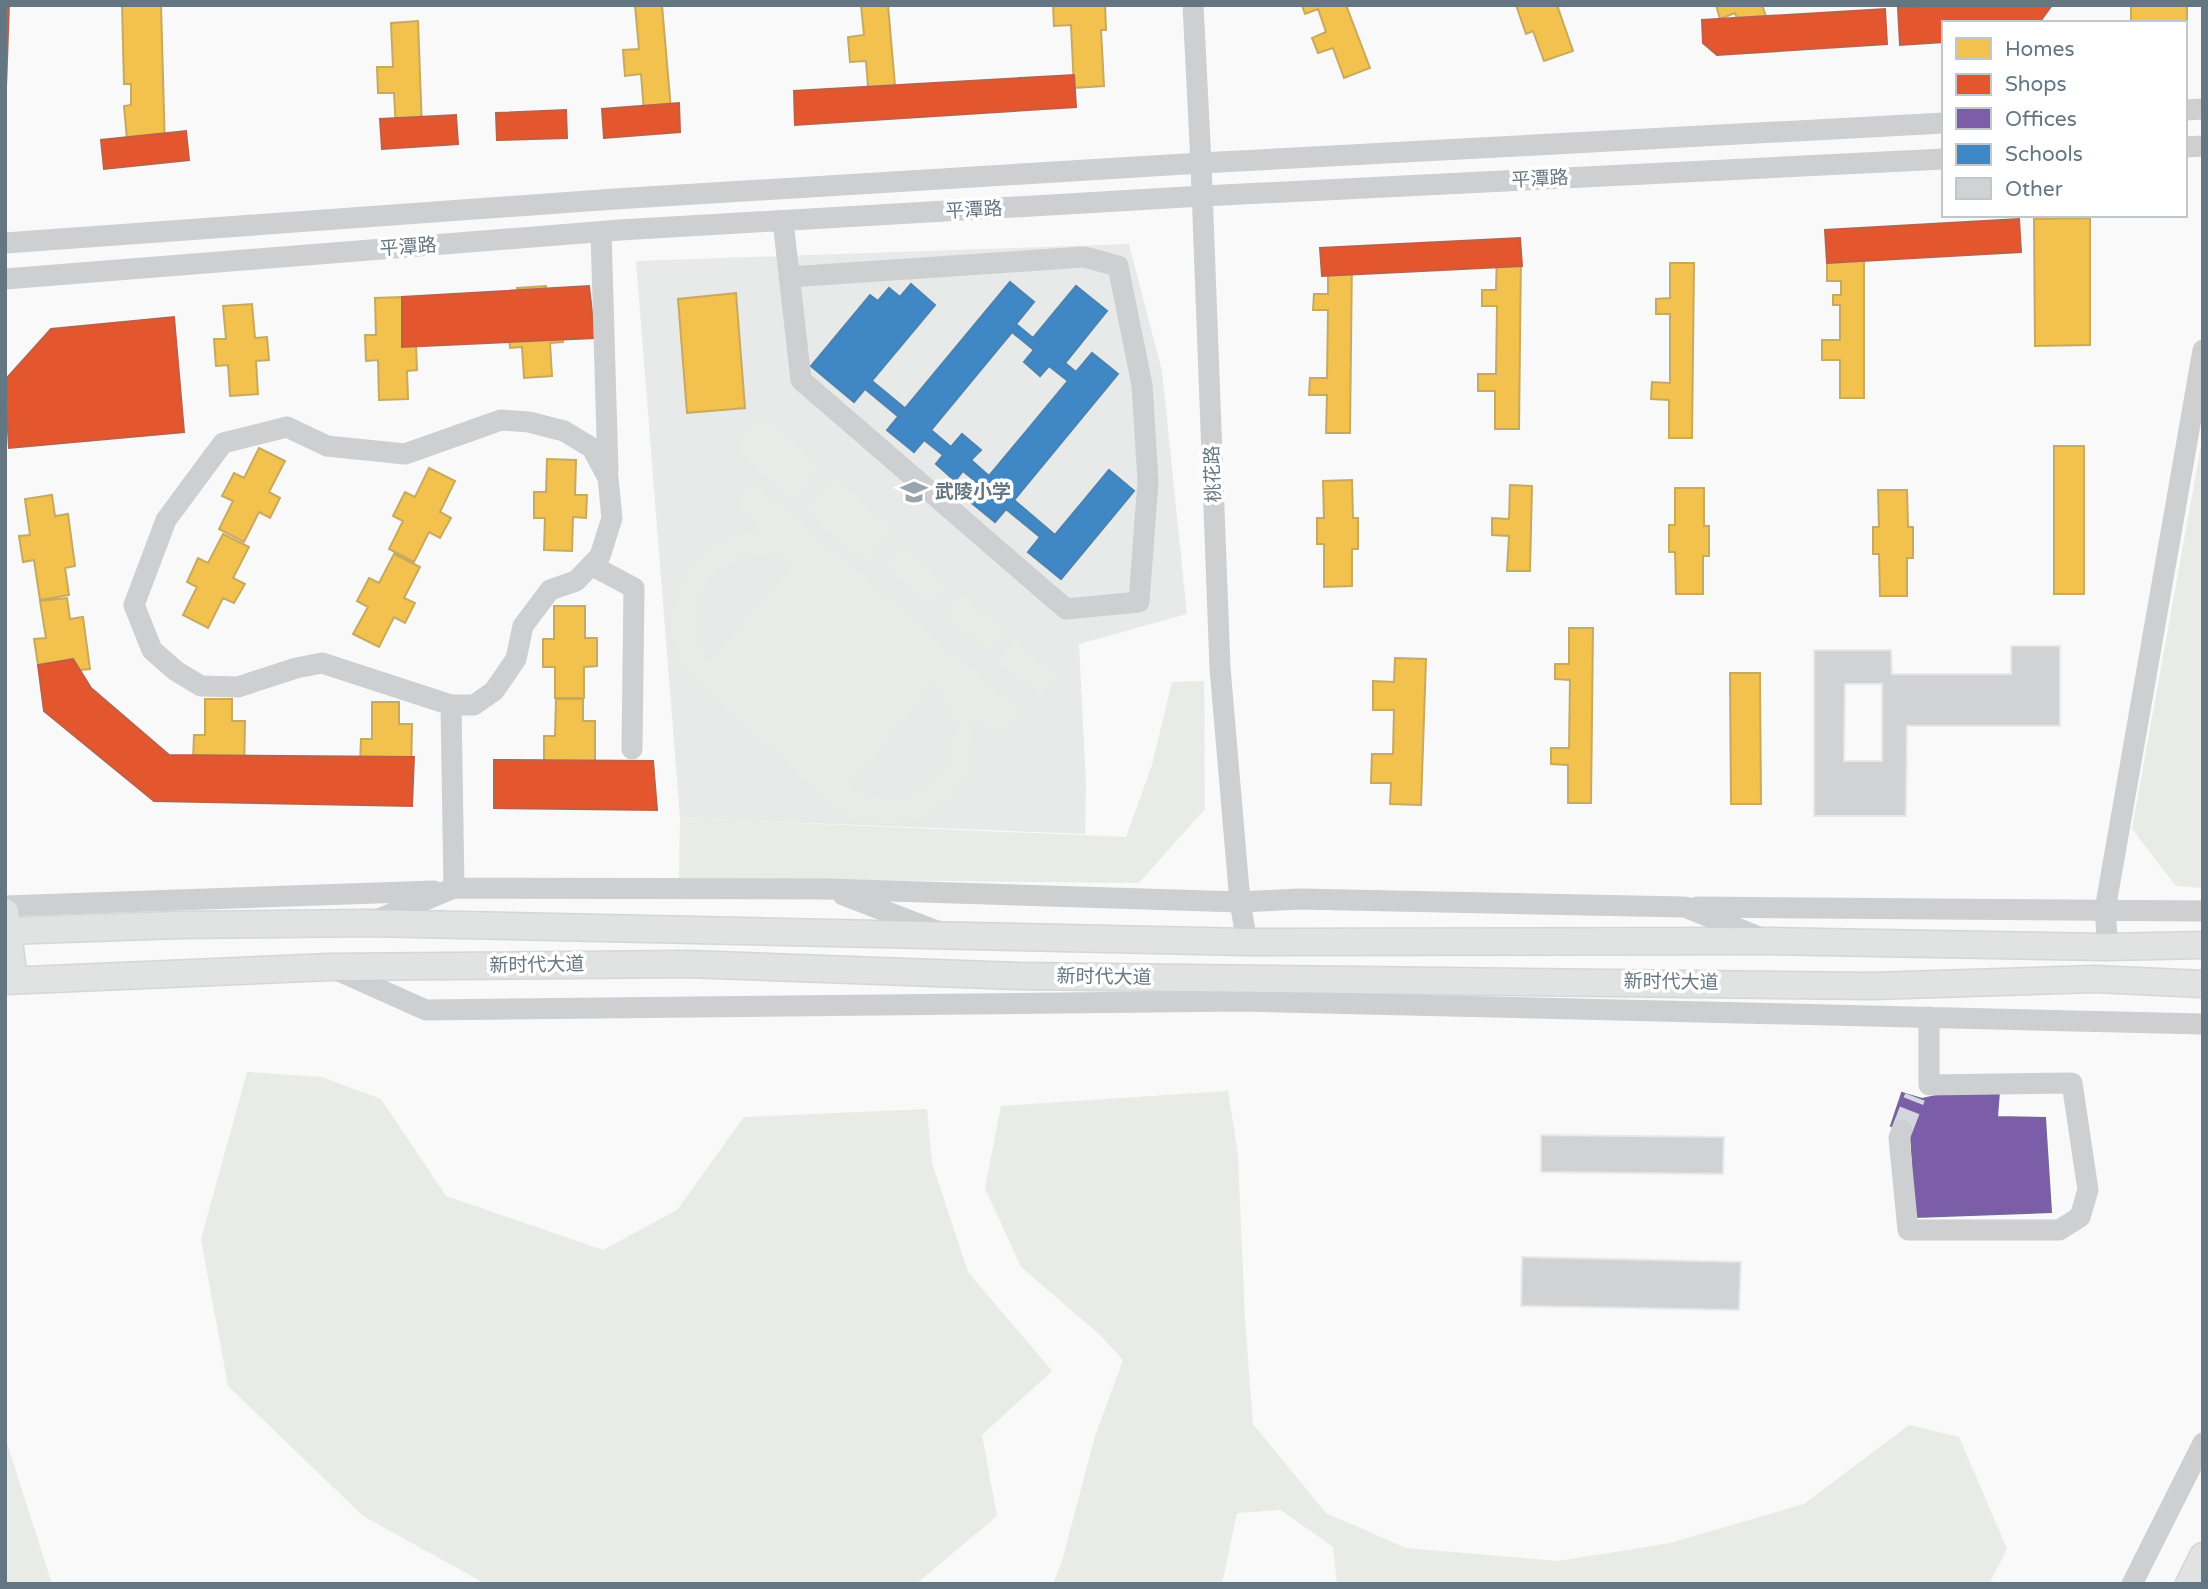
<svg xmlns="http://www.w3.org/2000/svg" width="2208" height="1589" font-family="'Varela Round','Noto Sans SC',sans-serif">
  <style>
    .built { fill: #e8e9e9 }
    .green { fill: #e8ebe6; fill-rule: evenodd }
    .homes { fill: #f2c14e; stroke: #c8aa5e; stroke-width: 2 }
    .shops { fill: #e4572e; stroke: #be6048; stroke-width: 2 }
    .offices { fill: #7b5ea7; stroke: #74659c; stroke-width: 2 }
    .schools { fill: #3f88c5; stroke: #4a83b1; stroke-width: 2; fill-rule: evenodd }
    .building { fill: #d0d2d3; stroke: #e8e8e8; stroke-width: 2; fill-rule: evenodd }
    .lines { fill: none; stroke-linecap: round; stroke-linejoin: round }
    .minor-tunnel { stroke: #d4d8dc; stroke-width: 21; stroke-dasharray: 21 10; stroke-linecap: butt }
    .major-casing { stroke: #d5d6d7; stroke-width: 29 }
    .minor { stroke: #cecfd0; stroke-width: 21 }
    .major { stroke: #e1e2e2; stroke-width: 26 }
    .labels { text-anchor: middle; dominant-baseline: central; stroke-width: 7; stroke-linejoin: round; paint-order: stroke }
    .street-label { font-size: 19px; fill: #657683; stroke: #fff }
    .poi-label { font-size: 19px; font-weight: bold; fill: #657683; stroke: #fff; text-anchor: start }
  </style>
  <rect width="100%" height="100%" fill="#f9f9f9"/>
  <path class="built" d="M1129,244L1162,371L1187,614L1079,644L1086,784L1085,834L680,818L636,261Z"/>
  <path class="green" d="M762,416L822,467L794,500L734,449Z
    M2203,435V888L2176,886L2132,829Z
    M834,478L894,529L866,563L805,511Z
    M754,482L1020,711L997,736L972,714C987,795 921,841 847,817L692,679C663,646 665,601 691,566C697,560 702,552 709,547C727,535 746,533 766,532L735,504ZM756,554L781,556L794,563L709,663C678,616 702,564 756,554ZM933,684C987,739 925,833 849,787Z
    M904,547L947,583L930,604L886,567Z
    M961,594L1004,631L986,651L943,615Z
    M1015,640L1058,676L1041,697L997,660Z
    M1204,681L1205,809L1139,883L679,878L680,818L1126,837L1152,765L1172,682Z
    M247,1072L322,1077L381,1099L446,1196L603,1250L677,1210L744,1117L927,1109L932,1163L968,1272L1052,1371L982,1435L997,1516L916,1584H486L363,1516L228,1386L201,1239Z
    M1228,1091L1238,1155L1245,1320L1253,1424L1326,1513L1406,1548L1559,1561L1670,1543L1804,1504L1909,1425L1959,1437L2007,1549L1989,1584H1337L1333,1547L1281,1510L1237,1513L1222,1584H1053L1062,1561L1095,1436L1123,1360L1100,1335L1021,1267L985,1188L1001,1106Z
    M5,1437L52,1584H5Z"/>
  <path class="homes" d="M122,5H161L165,149L128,151L124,106L131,105V84H124Z
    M635,5H662L671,110L644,112L641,74L625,76L623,50L639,49Z
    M861,5H888L896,97L869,99L866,61L850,62L848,37L864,35Z
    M1053,5H1105L1106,30H1101L1104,86L1074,88L1071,25L1054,26Z
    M1302,5H1346L1370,68L1344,78L1333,48L1318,53L1312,38L1326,32L1318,9L1305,14Z
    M1516,5H1557L1573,51L1544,61L1533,31L1526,34Z
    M1716,5H1762L1772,34L1746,44L1735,13L1720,19Z
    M1928,5H1974L1980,23H1951L1946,11L1932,17Z
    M2131,5H2187V24L2131,23Z
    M418,21L422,129L396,130L394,93H378L377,67H393L391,23Z
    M2090,218V345L2035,346L2034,219Z
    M1841,238H1864V398H1840V360H1822V340H1840V305H1833V295H1841V281H1827V263L1841,262Z
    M1497,254H1521L1519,429H1495V391H1478V374H1496L1497,306H1482V290H1496Z
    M1328,258H1352L1350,433H1326L1327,395H1309L1310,378H1327L1328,310H1313L1314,294H1328Z
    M1670,263H1694L1692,438H1669V400L1651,399L1652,382L1670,383V314H1656V299L1670,298Z
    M546,286L548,320L561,319L563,342L550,343L552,376L524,378L522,347L510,348L508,321H519L517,288Z
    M736,293L745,408L687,413L678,299Z
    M402,297L403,318H415L417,370L407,371L408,399L379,400L378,360L366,361L365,335H376L375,298Z
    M252,304L255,338L267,337L269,360L256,361L258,394L230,396L228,365L216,366L214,339H226L223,306Z
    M2054,446H2084V594H2054Z
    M259,448L285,461L269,492L280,498L270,518L259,512L244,542L219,529L233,501L222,496L234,473L244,478Z
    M547,459L576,460L575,495H587L586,518L573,517L572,551L544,550L545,518H534V492H546Z
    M429,468L455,481L440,512L451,518L440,538L429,532L414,562L389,549L403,521L393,516L405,492L415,497Z
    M1352,480L1353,518H1358V549H1352V586L1324,587V544H1317V518H1324L1323,481Z
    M1510,485L1532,486L1530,571H1507L1509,536L1492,535V518L1509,519Z
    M1675,488H1704V526H1709V556H1703V594H1676L1675,552H1669V525H1675Z
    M1878,490H1907L1908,527H1913V558H1907V596H1880L1879,554H1873V527H1879Z
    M52,495L55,516L68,514L75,566L65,568L69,595L40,600L34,560L23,562L19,536L30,535L25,499Z
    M223,534L249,547L233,578L245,584L234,603L223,598L208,628L183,615L197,587L187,582L198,558L208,563Z
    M394,554L420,567L404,598L415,603L405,623L394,617L379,647L353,634L368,607L357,601L369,578L379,583Z
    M67,598L70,619L83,617L90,669L80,670L84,698L55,702L50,663L38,665L34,639L46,638L40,601Z
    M554,606H585V638H597V666L584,667V698H555V667H543V639H554Z
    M1569,628H1593L1591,803H1568V765L1551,764V748H1569L1570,680L1555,679V664H1569Z
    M1395,658L1426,659L1421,805L1390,804L1391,783H1371L1372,754H1393L1394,710H1373V681L1394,682Z
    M1730,673H1760L1761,804H1731Z
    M205,699H232V721H245L244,773H234V801H204L205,761H193L194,735H205Z
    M556,699H583V721H595V774H585L584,801H555L556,762H544V736H555Z
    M372,702H399V724H412L411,776H401V804H371L372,765L360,764L361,739H372Z"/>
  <path class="shops" d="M5,5H9L6,88H5Z
    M1933,5H2052L2039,23H1944V42L1900,45L1898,8Z
    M1885,9L1887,44L1717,55L1703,43L1702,20Z
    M1074,75L1076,107L795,125L794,91Z
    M679,103L680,132L604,138L602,109Z
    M566,110L567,138L497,140L496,113Z
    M456,115L458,144L382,149L380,119Z
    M186,131L189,160L104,169L101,140Z
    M2019,219L2021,252L1827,263L1825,230Z
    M1520,238L1522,266L1322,276L1320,248Z
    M589,286L595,338L402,347V297Z
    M174,317L184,432L9,448L5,380L51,329Z
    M73,659L91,688L169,755L414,757L412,806L154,801L44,711L38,665Z
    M494,760L653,761L657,810L494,808Z"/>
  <path class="offices" d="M1999,1092L1997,1117L2045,1118L2051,1212L1916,1217L1911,1133L1891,1126L1902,1093L1922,1099L1945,1094Z"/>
  <path class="schools" d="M1010,282L1034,302L1016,324L1033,338L1076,286L1107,311L1065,363L1076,372L1092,353L1118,374L1014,500L1055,535L1109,470L1134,491L1061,579L1028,552L1040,537L1006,509L995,522L968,500L980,485L963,471L955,481L936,464L943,455L924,440L914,452L887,430ZM1012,332L1034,350L1024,362L1040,376L1049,366L1068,381L989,476L971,460L981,450L962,434L951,447L931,430Z
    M911,284L935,305L854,402L811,366L870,295L878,301L889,288L900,297Z
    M872,381L906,409L899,417L865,389Z"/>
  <path class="building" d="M2011,646H2060V726H1907L1906,816H1814V650H1891L1892,674H2011ZM1845,684H1882V761H1844Z
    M1541,1135L1724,1137L1723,1174L1541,1172Z
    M1522,1257L1741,1262L1739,1310L1521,1306Z"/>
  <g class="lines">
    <path class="minor-tunnel" d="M1902,1130L1915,1097"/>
    <g class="major-casing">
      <path id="major" d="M5,912L14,979
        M5,931L178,925L368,923L1247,942L1769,941L2108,947L2203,945
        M5,981L330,967L688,964L1018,976L1872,986L2094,979L2203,984
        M2189,1584L2203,1556"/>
    </g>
    <path class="minor" d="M1193,5L1201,163L1220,668L1240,902L1247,942
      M2185,110L2203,109
      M2185,147L2203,146
      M783,221L801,380L1066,609L1139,602L1148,481L1142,385L1118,266L1084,257L789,277
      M601,232L608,471
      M5,243L615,199L1201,163L1944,123
      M5,279L620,230L1203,196L1944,159
      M591,565L634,588L632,749
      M451,705H474L494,691L516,659L523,626L550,590L576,581L600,556L612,518L608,478L592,448L564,431L529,422L501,420L405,454L327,446L287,427L223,443L166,520L134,605L152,650L176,671L201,686L238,687L296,668L322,663L451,705L454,888
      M843,895L937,931
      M5,906L434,891
      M1697,907L2203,911
      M374,921L454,888L827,889L1240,902L1299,899L1685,907L1764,939
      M2108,947L2105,910L2203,350
      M332,968L426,1010L1242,1001L2203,1024
      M1902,1130L1899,1138L1908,1230H2059L2080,1217L2088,1190L2072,1083L1929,1085V1017
      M2132,1584L2203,1443"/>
    <use href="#major" class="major"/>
  </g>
  <defs>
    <g id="school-bare" transform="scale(2.1)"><path d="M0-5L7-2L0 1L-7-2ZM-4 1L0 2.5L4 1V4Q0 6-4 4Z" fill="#99a4ac" stroke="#fff" stroke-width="2.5" paint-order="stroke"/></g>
  </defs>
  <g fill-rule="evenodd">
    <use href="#school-bare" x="914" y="492"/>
  </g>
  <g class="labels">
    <g class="street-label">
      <text transform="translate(1540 179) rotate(-3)">平潭路</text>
      <text transform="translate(974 210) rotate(-3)">平潭路</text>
      <text transform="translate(408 247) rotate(-4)">平潭路</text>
      <text transform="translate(1213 474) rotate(-92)">桃花路</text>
      <text transform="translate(537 965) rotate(-1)">新时代大道</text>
      <text transform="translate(1104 977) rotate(1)">新时代大道</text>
      <text transform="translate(1671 982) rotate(1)">新时代大道</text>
    </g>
    <g class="poi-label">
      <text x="935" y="492">武陵小学</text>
    </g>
  </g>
  <rect width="2208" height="1589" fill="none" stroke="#657683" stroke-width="14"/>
  <rect x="1942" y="21" width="245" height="196" fill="#ffffff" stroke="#c1c8cd" stroke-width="2"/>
  <rect x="1956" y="38" width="35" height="21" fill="#f2c14e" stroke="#c1c8cd" stroke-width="2"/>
  <text x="2005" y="56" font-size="21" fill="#657683">Homes</text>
  <rect x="1956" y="74" width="35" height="21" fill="#e4572e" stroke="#c1c8cd" stroke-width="2"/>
  <text x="2005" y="91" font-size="21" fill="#657683">Shops</text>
  <rect x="1956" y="108" width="35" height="21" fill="#7b5ea7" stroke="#c1c8cd" stroke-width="2"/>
  <text x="2005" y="126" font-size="21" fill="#657683">Offices</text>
  <rect x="1956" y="144" width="35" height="21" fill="#3f88c5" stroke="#c1c8cd" stroke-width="2"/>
  <text x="2005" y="161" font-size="21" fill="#657683">Schools</text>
  <rect x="1956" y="178" width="35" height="21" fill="#d0d2d3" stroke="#c1c8cd" stroke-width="2"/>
  <text x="2005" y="196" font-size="21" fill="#657683">Other</text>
</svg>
